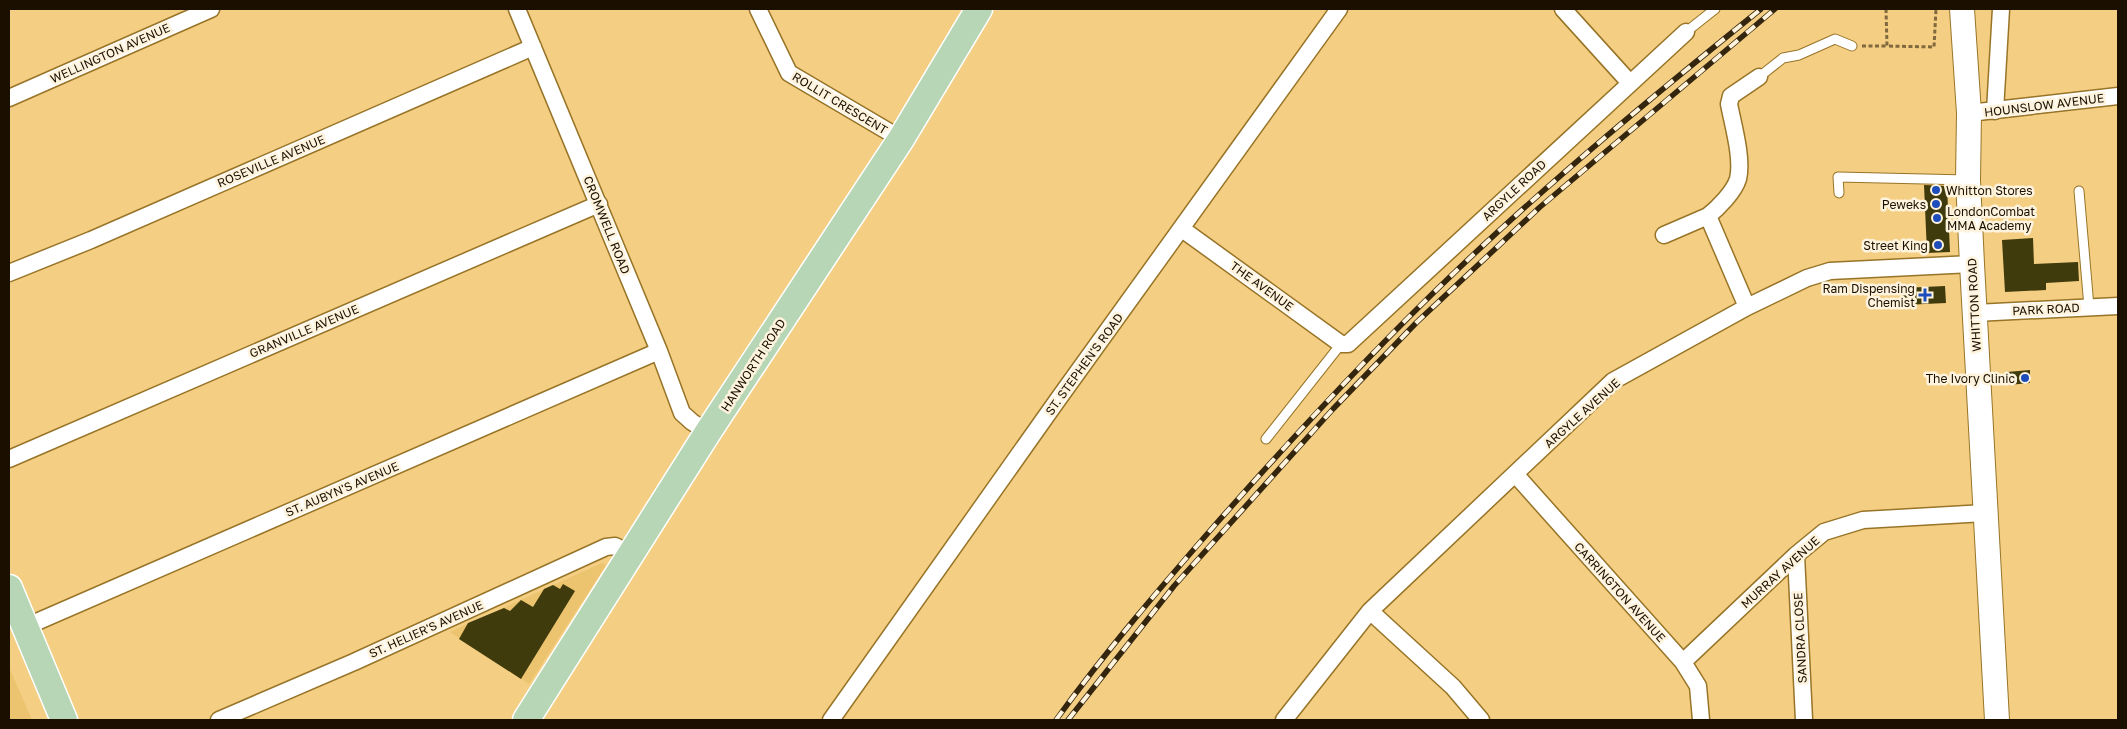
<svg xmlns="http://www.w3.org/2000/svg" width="2127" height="729" font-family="'Golos Text',sans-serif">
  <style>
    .built { fill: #ecc36f }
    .building { fill: #403b0c }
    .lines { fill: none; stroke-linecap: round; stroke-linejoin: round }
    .lane-casing { stroke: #977427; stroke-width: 11 }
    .street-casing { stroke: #977427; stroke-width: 19 }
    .secondary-casing { stroke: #977427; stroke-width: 26 }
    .primary-casing { stroke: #fff; stroke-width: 29 }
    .path { stroke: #80693d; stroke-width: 3; stroke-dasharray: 4 2.5; stroke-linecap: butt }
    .lane { stroke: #fff; stroke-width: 9 }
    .street { stroke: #fff; stroke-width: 16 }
    .secondary { stroke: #fff; stroke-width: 24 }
    .primary { stroke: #b7d6b5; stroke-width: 26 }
    .rail-casing { stroke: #33250e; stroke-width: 5.5 }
    .rail { stroke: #fef3dd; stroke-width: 4; stroke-dasharray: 11; stroke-linecap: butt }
    .poi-dot { fill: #1d4dba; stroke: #fef3dd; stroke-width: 2 }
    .labels { text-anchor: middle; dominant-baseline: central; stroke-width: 5; stroke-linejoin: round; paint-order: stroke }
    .street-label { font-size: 12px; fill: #1b1000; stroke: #fef3dd }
    .poi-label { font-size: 12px; fill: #1b1000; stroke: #fef3dd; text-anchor: end }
  </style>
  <rect width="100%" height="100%" fill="#f4ce83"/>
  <path class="built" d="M602,563L606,565L529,684L450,632Z
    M9,667L32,720H9Z"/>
  <path class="building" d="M1924,185L1947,186L1950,252L1927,253Z
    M2033,238L2034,264L2078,262L2079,281L2046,283V290L2005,292L2002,240Z
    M1945,286L1946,303L1904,305L1903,288Z
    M2030,370V383L2008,385L2007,372Z
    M563,584L575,591L521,679L459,639L468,623L504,608L510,611L521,600L533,607L544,589L553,585L560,589Z"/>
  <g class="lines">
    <g class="lane-casing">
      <path id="lane" d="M1686,32L1715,9
        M1759,77L1783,58L1799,55L1835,39L1852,46
        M2079,191L2089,307
        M1839,193L1838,177L1968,180
        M1266,439L1341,344"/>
    </g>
    <g class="street-casing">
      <path id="street" d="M517,9L659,351L682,413L692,422L708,432
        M758,9L789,73L901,139
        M1563,9L1630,83
        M9,98L211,9
        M1995,111L2001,9
        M1969,113L2118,96
        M1708,216C1718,208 1734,192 1738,179C1743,159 1733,125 1729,104L1731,96L1759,77
        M1182,229L1341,344H1348L1686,32
        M1664,235L1708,216L1747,307
        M9,273L91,240L533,47
        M1975,313L2118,306
        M9,459L599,204
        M1515,474L1683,662L1698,686L1701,720
        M1796,555L1804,720
        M1370,611L1453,687L1481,720
        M25,627L659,351
        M1683,662L1796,555L1824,532L1863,520L1985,513
        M219,720L354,662L606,547L615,546L631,554
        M831,720L1059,398L1339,9
        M1284,720L1370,611L1613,381L1747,307L1807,278L1830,271L1972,264"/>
    </g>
    <g class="secondary-casing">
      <path id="secondary" d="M1962,9L1969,113L1968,180L1972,264L1997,720"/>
    </g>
    <g class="primary-casing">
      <path id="primary" d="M9,588L64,720
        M526,720L708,432L901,139L979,9"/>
    </g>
    <path class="path" d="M1886,9L1887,46L1934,47L1936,9
      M1862,46H1887"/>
    <use href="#lane" class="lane"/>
    <use href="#street" class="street"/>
    <use href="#secondary" class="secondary"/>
    <use href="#primary" class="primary"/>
    <g class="rail-casing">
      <path id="rail" d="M1056,720C1105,652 1160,588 1215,525C1292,438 1371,352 1455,272C1552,179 1657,93 1761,9
        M1068,720L1174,586L1333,409L1417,322L1540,207L1775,9"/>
    </g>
    <use href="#rail" class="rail"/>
  </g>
  <g class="poi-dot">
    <circle cx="1936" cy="190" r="5"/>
    <circle cx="1936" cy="204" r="5"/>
    <circle cx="1937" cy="218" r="5"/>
    <circle cx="1938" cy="245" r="5"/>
    <path d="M1922.5 287.5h5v5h5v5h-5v5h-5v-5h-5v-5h5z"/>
    <circle cx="2025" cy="378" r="5"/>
  </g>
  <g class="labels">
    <g class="street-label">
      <text transform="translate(110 53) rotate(-24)">WELLINGTON AVENUE</text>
      <text transform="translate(840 103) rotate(31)">ROLLIT CRESCENT</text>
      <text transform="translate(2044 105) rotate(-7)">HOUNSLOW AVENUE</text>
      <text transform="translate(271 161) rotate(-23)">ROSEVILLE AVENUE</text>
      <text transform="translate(1514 190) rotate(-43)">ARGYLE ROAD</text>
      <text transform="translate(607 225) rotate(68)">CROMWELL ROAD</text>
      <text transform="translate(1262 286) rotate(36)">THE AVENUE</text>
      <text transform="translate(1974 305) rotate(-93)">WHITTON ROAD</text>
      <text transform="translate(2046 309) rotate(-3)">PARK ROAD</text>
      <text transform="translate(304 331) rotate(-23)">GRANVILLE AVENUE</text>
      <text transform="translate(1084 364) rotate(-54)">ST. STEPHEN'S ROAD</text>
      <text transform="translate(753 365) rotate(-57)">HANWORTH ROAD</text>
      <text transform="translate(1582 413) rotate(-42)">ARGYLE AVENUE</text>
      <text transform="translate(342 489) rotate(-23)">ST. AUBYN'S AVENUE</text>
      <text transform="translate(1780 572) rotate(-42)">MURRAY AVENUE</text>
      <text transform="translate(1620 592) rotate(48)">CARRINGTON AVENUE</text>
      <text transform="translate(426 629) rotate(-24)">ST. HELIER'S AVENUE</text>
      <text transform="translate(1800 638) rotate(-93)">SANDRA CLOSE</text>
    </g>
    <g class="poi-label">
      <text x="1946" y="190" text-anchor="start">Whitton Stores</text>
      <text x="1926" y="204">Peweks</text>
      <text x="1947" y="211" text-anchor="start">LondonCombat<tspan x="1947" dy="14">MMA Academy</tspan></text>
      <text x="1928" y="245">Street King</text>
      <text x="1915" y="288">Ram Dispensing<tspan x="1915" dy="14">Chemist</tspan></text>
      <text x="2015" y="378">The Ivory Clinic</text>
    </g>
  </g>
  <rect width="2127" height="729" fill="none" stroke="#1b1000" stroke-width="20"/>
</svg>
